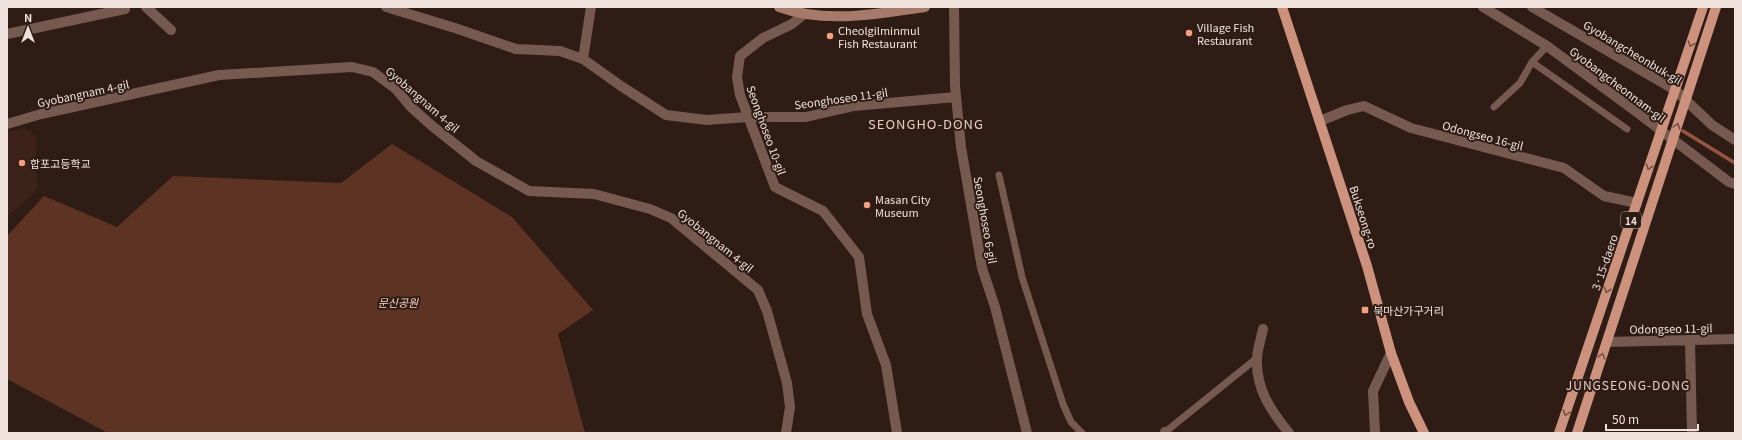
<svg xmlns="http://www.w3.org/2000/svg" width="1742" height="440" font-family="Georgia,'Noto Sans KR',serif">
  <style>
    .built { fill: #3c2219 }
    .green { fill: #5d3323 }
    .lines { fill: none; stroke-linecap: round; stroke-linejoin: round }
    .stream { stroke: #945640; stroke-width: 3.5 }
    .service { stroke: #765a50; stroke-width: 7 }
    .minor { stroke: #765a50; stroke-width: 10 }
    .secondary { stroke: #a67a6a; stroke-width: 10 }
    .primary { stroke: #cc927e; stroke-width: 10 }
    .oneway { stroke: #765144 }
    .poi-dot { fill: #f39f82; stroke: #2f1c15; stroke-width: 1.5 }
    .labels { text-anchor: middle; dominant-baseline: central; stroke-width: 4; stroke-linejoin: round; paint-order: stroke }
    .shield { fill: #2f1c15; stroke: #b5a7a1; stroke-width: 1 }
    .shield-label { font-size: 10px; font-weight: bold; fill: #efe2dd }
    .poi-label { font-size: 11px; fill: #efe2dd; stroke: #2f1c15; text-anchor: start }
    .street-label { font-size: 11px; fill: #efe2dd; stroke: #2f1c15 }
    .park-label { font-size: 11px; font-style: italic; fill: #fad3c5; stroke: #2f1c15 }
    .neighbourhood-label { font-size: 12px; letter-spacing: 1px; fill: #e7ccc3; stroke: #2f1c15 }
    .quarter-label { font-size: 13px; letter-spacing: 1px; fill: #e7ccc3; stroke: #2f1c15 }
  </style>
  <rect width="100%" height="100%" fill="#2f1c15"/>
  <path class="built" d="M24,128L36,136L37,190L7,217V132Z"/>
  <path class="green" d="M392,144L512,217L593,310L558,334L585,433H108L7,379V236L44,196L117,227L173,176L341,183Z"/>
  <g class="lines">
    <path class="stream" d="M1587,69L1659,116
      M1683,131L1735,163"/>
    <path class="service" d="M1532,62L1627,129
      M1494,107L1520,83L1532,62L1547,46
      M999,175L1022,277L1063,404L1071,422L1082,433
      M1164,433L1257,358"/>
    <path class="minor" d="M146,7L171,30
      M386,7L455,28L516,49L560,51L583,59L621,86L666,115L707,120L748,117H806L854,106L956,97
      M954,7L955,86L961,147L982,268L995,307L1027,433
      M1483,7L1547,46L1638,113L1729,182L1735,184
      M1532,7L1675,90L1712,125L1735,140
      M804,14L792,24L763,38L740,56L737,77L740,95L775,187L823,211L859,257L867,314L886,365L897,433
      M7,34L125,9V7
      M583,59L591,7
      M1320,121L1347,110L1364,106L1411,128L1564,168L1604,196L1637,203
      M7,124L41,114L219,75L352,67L373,72L396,89L411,107L431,125L476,161L529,191L594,194L650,209L671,218L758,290L767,311L787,383L790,407L786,433
      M1263,329C1261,339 1257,350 1257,360C1256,389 1271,411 1289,433
      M1690,341L1692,433
      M1607,342L1735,339
      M1165,432V433
      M1375,433L1373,391L1391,353"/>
    <path class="secondary" d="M779,7C826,24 876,14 925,7"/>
    <path class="primary" d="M1282,7L1367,266L1391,353L1409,402L1424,433
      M1559,433L1703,7
      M1577,433L1716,7"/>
  </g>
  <defs><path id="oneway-chevron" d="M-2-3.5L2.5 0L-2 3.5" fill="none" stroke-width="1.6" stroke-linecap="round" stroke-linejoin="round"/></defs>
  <g class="oneway">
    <use href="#oneway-chevron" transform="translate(1691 44) rotate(109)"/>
    <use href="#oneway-chevron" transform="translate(1677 126) rotate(-72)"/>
    <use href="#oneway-chevron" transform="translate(1649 167) rotate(109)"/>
    <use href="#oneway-chevron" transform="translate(1607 290) rotate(109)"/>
    <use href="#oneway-chevron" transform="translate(1602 356) rotate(-72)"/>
    <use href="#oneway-chevron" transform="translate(1566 413) rotate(109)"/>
  </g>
  <g class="poi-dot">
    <circle cx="1189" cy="33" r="4"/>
    <circle cx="830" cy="36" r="4"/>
    <circle cx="22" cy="163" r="4"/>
    <circle cx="867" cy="205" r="4"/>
    <rect x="1361" y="306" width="8" height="8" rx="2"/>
  </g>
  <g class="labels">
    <rect class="shield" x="1621" y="212" width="20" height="16" rx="3"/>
    <g class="shield-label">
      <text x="1631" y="220">14</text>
    </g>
    <g class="poi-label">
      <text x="1197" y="27">Village Fish<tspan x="1197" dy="13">Restaurant</tspan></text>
      <text x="838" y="30">Cheolgilminmul<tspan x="838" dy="13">Fish Restaurant</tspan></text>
      <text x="30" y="163">합포고등학교</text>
      <text x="875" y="199">Masan City<tspan x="875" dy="13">Museum</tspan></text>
      <text x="1373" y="310">북마산가구거리</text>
    </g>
    <g class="street-label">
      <text transform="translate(1633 52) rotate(31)">Gyobangcheonbuk-gil</text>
      <text transform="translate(1618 84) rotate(37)">Gyobangcheonnam-gil</text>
      <text transform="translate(83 93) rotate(-12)">Gyobangnam 4-gil</text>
      <text transform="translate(841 98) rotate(-8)">Seonghoseo 11-gil</text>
      <text transform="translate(423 99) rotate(41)">Gyobangnam 4-gil</text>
      <text transform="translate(767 130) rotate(70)">Seonghoseo 10-gil</text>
      <text transform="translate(1483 135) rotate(15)">Odongseo 16-gil</text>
      <text transform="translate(1364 217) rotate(72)">Bukseong-ro</text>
      <text transform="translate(986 220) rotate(80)">Seonghoseo 6-gil</text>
      <text transform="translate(716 240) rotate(39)">Gyobangnam 4-gil</text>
      <text transform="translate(1604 262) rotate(-71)">3·15-daero</text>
      <text transform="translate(1671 328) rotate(-1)">Odongseo 11-gil</text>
    </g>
    <g class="park-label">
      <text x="398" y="302">문신공원</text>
    </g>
    <g class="neighbourhood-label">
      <text x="1628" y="384">JUNGSEONG-DONG</text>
    </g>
    <g class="quarter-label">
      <text x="926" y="123">SEONGHO-DONG</text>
    </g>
  </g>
  <rect width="1742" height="440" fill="none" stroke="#efe2dd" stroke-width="16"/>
  <g transform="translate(28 28)" stroke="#2f1c15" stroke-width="3" paint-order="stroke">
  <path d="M0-3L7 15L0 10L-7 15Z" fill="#efe2dd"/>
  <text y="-6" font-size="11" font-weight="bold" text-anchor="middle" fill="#efe2dd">N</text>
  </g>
  <path d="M1606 424v6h92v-6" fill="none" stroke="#efe2dd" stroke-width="2"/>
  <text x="1612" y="424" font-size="12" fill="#efe2dd" stroke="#2f1c15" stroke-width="3" paint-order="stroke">50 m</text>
</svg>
